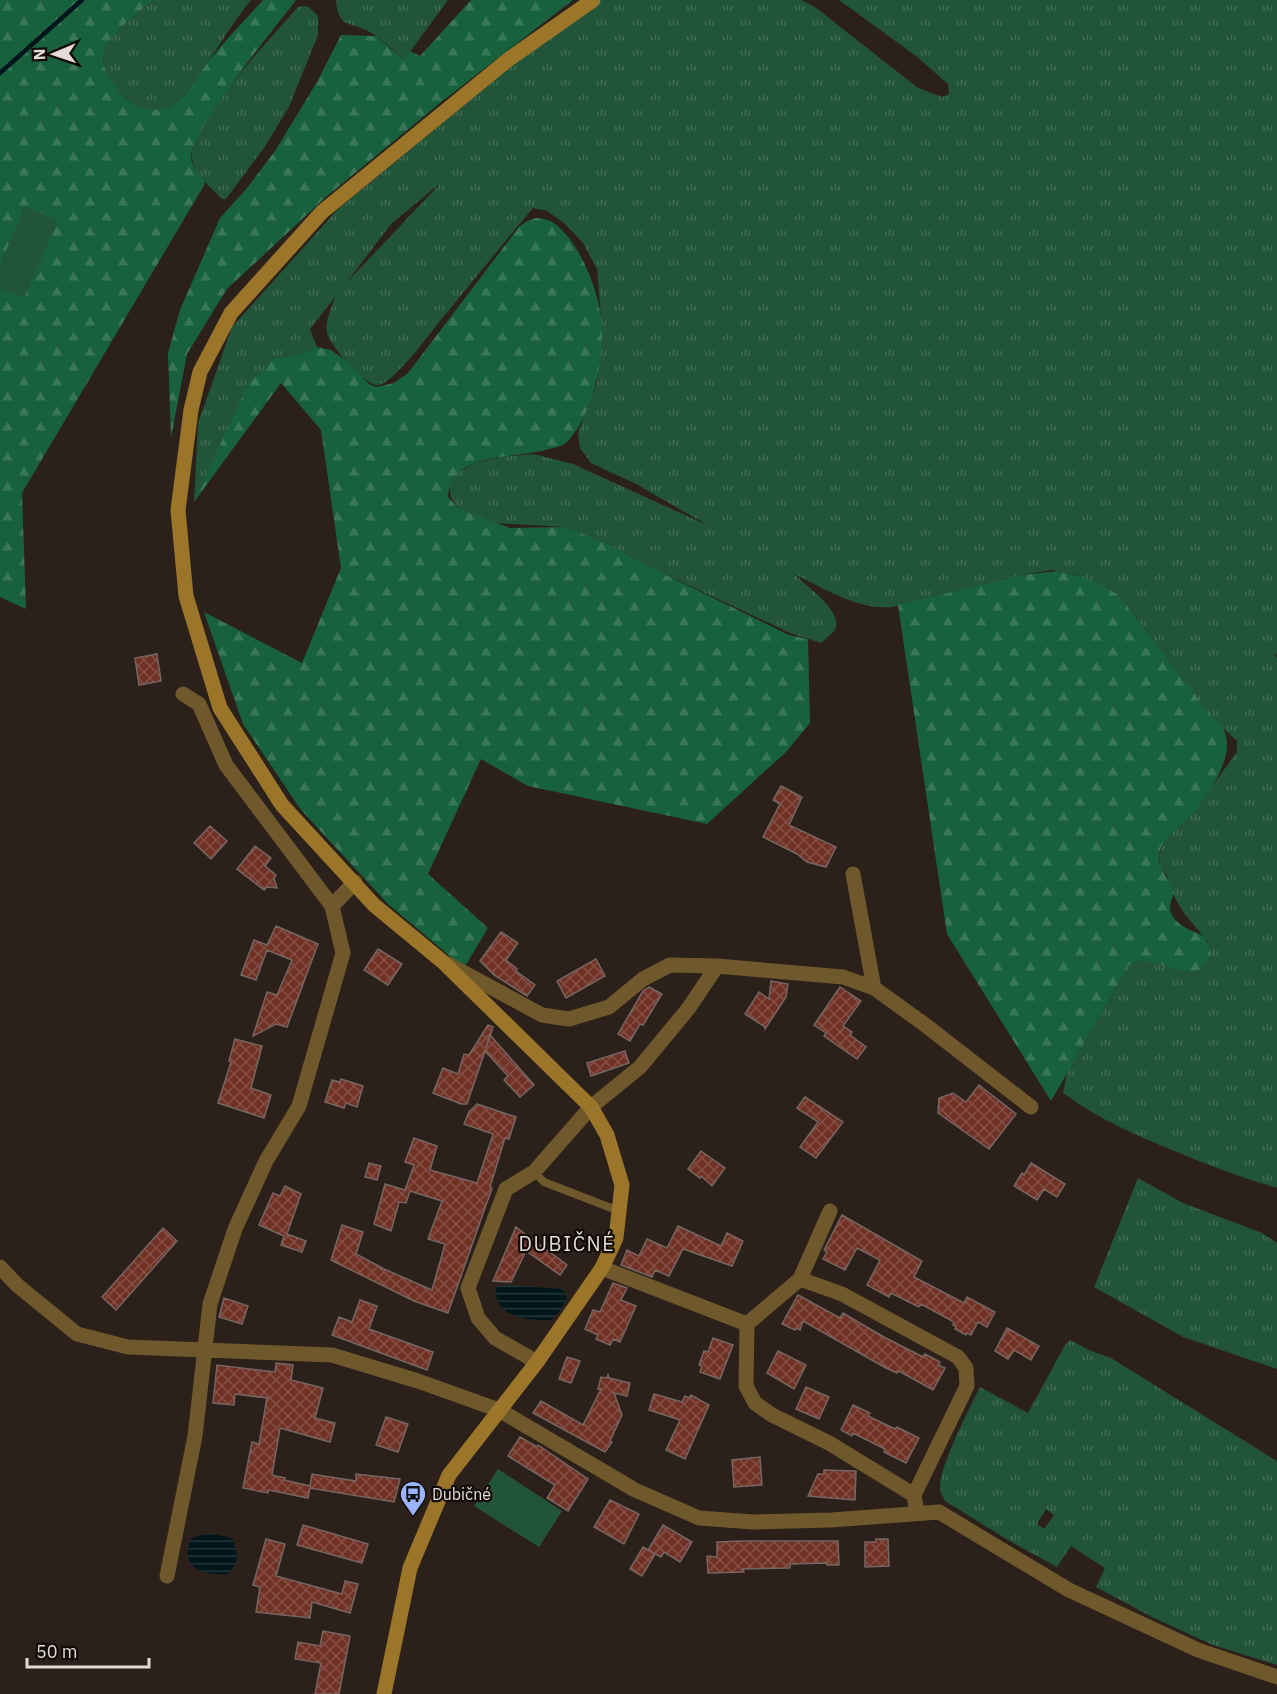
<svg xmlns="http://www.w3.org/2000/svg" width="1277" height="1694" font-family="'IBM Plex Sans',sans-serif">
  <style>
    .grass { fill: url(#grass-tufts); fill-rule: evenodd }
    .forest { fill: url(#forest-firs) }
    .garden { fill: #225439 }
    .water { fill: url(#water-rules) }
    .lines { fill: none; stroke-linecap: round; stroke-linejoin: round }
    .stream { stroke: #00161b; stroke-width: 4.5 }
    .building { fill: url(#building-cross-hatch); stroke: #766662; stroke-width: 1.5 }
    .lane { stroke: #6f582c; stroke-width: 8 }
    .street { stroke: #6f582c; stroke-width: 15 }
    .secondary { stroke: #9b7529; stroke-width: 15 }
    .labels { text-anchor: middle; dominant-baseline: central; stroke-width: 4.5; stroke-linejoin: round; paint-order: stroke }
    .poi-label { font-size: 16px; fill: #e4dbd7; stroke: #110b08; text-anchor: start }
    .quarter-label { font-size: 20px; letter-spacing: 1.5px; fill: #e4dbd7; stroke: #110b08 }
  </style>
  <defs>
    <pattern id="grass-tufts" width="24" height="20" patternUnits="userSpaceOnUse" patternTransform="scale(1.5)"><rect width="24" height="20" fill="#225439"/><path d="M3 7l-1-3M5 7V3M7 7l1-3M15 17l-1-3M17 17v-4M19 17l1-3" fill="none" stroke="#426c55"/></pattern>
    <pattern id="forest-firs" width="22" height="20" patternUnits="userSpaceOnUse" patternTransform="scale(1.5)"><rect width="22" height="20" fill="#18613d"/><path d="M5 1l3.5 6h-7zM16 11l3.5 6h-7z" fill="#397758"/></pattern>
    <pattern id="water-rules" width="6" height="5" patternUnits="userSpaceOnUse" patternTransform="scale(1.5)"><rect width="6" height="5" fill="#00161b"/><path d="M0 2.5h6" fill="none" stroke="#25373b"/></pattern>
    <pattern id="building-cross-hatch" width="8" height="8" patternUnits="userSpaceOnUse" patternTransform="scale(1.5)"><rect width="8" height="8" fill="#713226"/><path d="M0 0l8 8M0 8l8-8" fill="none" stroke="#854f45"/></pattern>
  </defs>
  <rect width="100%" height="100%" fill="#2c201a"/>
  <path class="grass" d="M153,0H251C237,17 226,35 214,53C202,71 193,91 175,103C149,120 123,101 110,79C107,73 103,65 103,57C103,38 139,13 153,0Z
    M336,0H448L404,60C393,50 383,40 370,32C352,21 338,30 336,0Z
    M600,0H801L815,7L918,88L942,97L949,94L948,84L916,56L839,0H1277V654L1275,655L1277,658V1188C1243,1178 1210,1166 1177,1152C1138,1136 1098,1119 1063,1093L1067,1073L1129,965C1145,955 1170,967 1186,971L1208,942L1183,912L1174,896L1167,875L1160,868L1159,855L1166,837L1191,815L1237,752V741L1212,718L1077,575L1052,570L1021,575L892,607C858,610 825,589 796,575C806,587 844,611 835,630C832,634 825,639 821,643L790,633L654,569L608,544L566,527L494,523L474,516L459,509L451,498L449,485L455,474L474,463L500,457L533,454L573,464L709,526L636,484L591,463L580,448L578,433L597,382L601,344V318L597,269L583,243L564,223L547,211L533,208C503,244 474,279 445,315C431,331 398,379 379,385C366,388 333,348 328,336C323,324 332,307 335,297L310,329L317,347L292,356L275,358L194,502L198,423L232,327L338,209L541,42ZM438,185V186L347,282L391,224Z
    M304,6L309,7L318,16V35L289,107L264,148L226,199H222C212,188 194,175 192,159C186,126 275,34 298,7Z
    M1138,1178L1183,1203L1262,1233L1277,1243V1369L1183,1337L1094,1287Z
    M1070,1340L1091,1351L1111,1358L1277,1461V1665L1213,1645L1152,1617L1096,1587L1105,1568L1071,1546L1057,1567L1008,1540L945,1501C943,1496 940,1493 940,1488C939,1466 969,1410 980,1387L1028,1413L1065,1345ZM1046,1509L1054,1515L1044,1529L1037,1524Z"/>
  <path class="forest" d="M0,0H153C139,13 104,37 103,57C102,64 107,72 110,78C123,101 147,119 174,104C191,93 197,77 208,62C225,40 245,20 263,0H296C276,27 189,131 191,158C192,167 199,174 205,181L203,187L22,493L26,609L0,597Z
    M471,0H573L440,103L326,197L227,289L187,354L171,438L168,353L180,310L220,218L247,188L275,151L317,82L341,35L376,36L404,60L410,51L420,56Z
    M536,218C550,217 560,227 569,238C585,259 598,292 601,318C606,354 593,417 566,443C562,446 554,448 549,449C515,460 450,450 448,497L459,509L510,528L566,527L608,544L654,569L789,635L808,639L810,723L786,752L707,824L528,786L481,759L428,874L488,928L464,968L388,904L301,810L243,724L204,612L302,663L341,568L321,430L281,383L194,502L248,384L275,358L292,356L317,347L331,350L348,362L369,384L376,387L394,383L408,373L519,227L527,221Z
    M1057,571C1079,575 1098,582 1117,594L1212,717C1215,720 1220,723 1222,726C1239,753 1208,796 1190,816C1178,828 1164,836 1159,854C1156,868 1171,878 1173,891C1174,898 1169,902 1170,909C1172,924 1192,931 1204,936L1211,952C1195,997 1156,947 1129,965L1051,1101L947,934L898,605L1021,575Z"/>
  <path class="garden" d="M25,206L58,221L24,298L0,288V265Z
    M498,1469L562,1511L539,1547L474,1506Z"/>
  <path class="water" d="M512,1285L560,1289L565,1291L567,1300L559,1312L551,1320C528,1321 490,1316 497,1286Z
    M209,1533L232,1538C238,1555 241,1559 228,1574C204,1576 177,1567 192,1538Z"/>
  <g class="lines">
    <path class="stream" d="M0,73L82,0"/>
  </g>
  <path class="building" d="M157,654L161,681L139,685L135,658Z
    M781,786L802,797L789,825L836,847L826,867L807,862L797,854L763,837L780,804L773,800Z
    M210,826L227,841L211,859L194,843Z
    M255,846L271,858L265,866L276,875L274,878L277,888L267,887L264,890L237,869Z
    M276,926L318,944L287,1027L276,1024L253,1036L267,992L277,995L292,960L267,950L256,980L241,975L254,940L267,945Z
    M501,932L518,943L506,960L517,969L516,971L535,985L527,996L494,975L480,961Z
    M378,949L402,964L388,985L364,970Z
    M596,959L605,976L566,998L557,981Z
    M771,981L788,984L786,997L765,1029V1027L745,1014L759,992L769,999Z
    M649,987L662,994L643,1025L640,1024L630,1041L618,1034L643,991Z
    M840,987L861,1001L843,1026L852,1032L850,1035L866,1047L857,1059L824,1036L826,1033L814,1025Z
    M488,1025L493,1027L486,1048L490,1035L534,1085L520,1097L504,1080L508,1076L485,1051L467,1104H461L433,1093L443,1068L458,1074L464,1054L469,1055Z
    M235,1039L262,1046L251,1088L271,1095L264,1118L218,1103L231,1062L229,1061Z
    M625,1051L629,1063L591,1076L587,1063Z
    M341,1079L363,1086L357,1107L346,1103L344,1108L325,1102L332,1080L340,1082Z
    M979,1085L1016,1114L989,1149L938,1113L939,1098L953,1093L966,1102Z
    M805,1097L843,1122L816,1158L800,1147L818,1122L797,1108Z
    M477,1104L516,1117L509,1139L505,1138L490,1187L492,1188L448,1313L414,1301L331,1260L342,1225L363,1232L356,1254L384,1269L432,1290L445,1244L428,1239L442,1201L410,1191L406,1203L399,1202L391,1231L374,1224L385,1184L405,1190L414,1165L405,1162L414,1138L437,1146L430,1170L477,1183L493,1134L464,1124L469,1112Z
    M701,1151L725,1168L712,1186L701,1176L700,1178L688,1169Z
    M369,1163L381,1166L377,1180L365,1177Z
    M1031,1163L1065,1184L1057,1197L1044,1189L1037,1200L1014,1186L1022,1173L1024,1175Z
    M285,1186L301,1194L287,1234L306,1241L302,1252L281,1245L284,1236L259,1225L273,1193L280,1196Z
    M842,1215L922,1261L914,1277L964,1303L967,1297L995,1312L987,1327L978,1322L971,1335L967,1333L966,1335L955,1329L956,1327L953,1325L954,1322L921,1304L919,1307L891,1293L889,1297L867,1285L880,1260L857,1248L845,1270L823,1259L827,1252L824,1250Z
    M678,1226L721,1246L727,1233L743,1241L732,1266L683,1249L669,1276L655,1270L652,1277L621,1265L627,1250L639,1256L647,1239L667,1248Z
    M516,1227L567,1265L560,1275L526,1251L511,1282L493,1281Z
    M163,1228L177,1241L116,1310L102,1297Z
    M613,1283L627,1288L621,1300L636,1306L620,1342L613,1339L610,1345L596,1339L598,1335L585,1329L593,1310L600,1312Z
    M798,1295L840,1318L843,1313L882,1336L923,1357L925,1354L940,1362L938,1365L945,1368L933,1390L899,1371L897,1373L886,1368L803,1321L800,1330L796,1328L795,1330L782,1324Z
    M224,1298L248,1306L242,1324L219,1317Z
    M360,1300L377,1306L369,1329L433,1352L427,1370L332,1335L339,1317L352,1322Z
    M1007,1328L1039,1346L1031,1360L1014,1350L1008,1359L995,1351Z
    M713,1338L733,1345L720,1379L700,1372L702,1366L699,1365L704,1351L708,1352Z
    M778,1351L806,1365L794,1389L767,1373Z
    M567,1357L580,1361L571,1383L559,1379Z
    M276,1363L293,1365L291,1380L323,1388L315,1418L335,1423L330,1442L280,1428L272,1475L285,1478L284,1480L310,1486L312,1474L356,1481V1474L400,1479L394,1502L310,1488L308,1498L269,1490L268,1493L243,1488L252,1442L259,1444L267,1398L235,1394L234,1405L213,1403L217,1365L275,1372Z
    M608,1375L609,1378L630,1383L627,1396L614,1393L622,1415L610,1441L612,1442L605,1452L533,1413L541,1401L583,1425L601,1389H598L601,1377L607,1378Z
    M806,1387L829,1397L819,1419L796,1409Z
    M654,1394L682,1402L685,1396L689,1398L691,1395L709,1405L685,1459L666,1450L680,1420L649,1410Z
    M853,1405L870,1413L868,1416L895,1429L897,1427L919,1438L906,1463L884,1452L885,1449L853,1433L852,1436L841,1430Z
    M386,1417L408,1424L398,1452L376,1445Z
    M520,1437L537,1447L538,1445L588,1479L568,1511L547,1498L555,1485L508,1456Z
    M760,1457L762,1485L734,1487L732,1460Z
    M824,1470L856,1471L855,1500L808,1496L818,1474H824Z
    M610,1500L639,1514L624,1544L594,1527Z
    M303,1525L368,1544L362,1563L297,1545Z
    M663,1525L692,1542L680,1562L664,1552L661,1557L648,1550Z
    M266,1539L285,1544L276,1576L342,1594L345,1581L358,1584L350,1613L312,1602L310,1618L256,1612L260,1587L253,1585Z
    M876,1539H888L889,1566L865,1567V1542H876Z
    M743,1541H838L839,1565H827V1563L790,1564V1568L743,1569L744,1572L708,1573L707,1556L717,1557V1542Z
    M643,1547L655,1554L642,1576L630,1569Z
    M323,1631L350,1636L339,1694H315L321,1663L295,1659L298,1642L320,1646Z"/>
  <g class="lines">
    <path class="lane" d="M534,1172L544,1182L619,1211"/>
    <path class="street" d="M853,874L874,988
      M332,906L355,882
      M448,964L542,1015L569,1019L609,1007L643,979L670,965L717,966L843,977L874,988L924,1024L1031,1107
      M0,1267L17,1285L77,1334L128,1347L332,1355L418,1381L499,1410L635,1490L699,1518L753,1522L831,1520L939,1512L1069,1590L1198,1650L1277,1677
      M602,1268L747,1324
      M800,1279L830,1211
      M537,1362L495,1338L478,1318L468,1288L506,1189L534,1172L591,1107L640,1067L688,1009L717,966
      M914,1495L829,1443L772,1415L755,1403L746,1386L747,1324L800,1279L842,1294L958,1357L966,1368L967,1386L914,1495L917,1512
      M167,1576L195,1436L210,1304L235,1229L266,1161L299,1106L343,953L332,906L226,765L199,704L183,694"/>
    <path class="secondary" d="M384,1694L410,1568L449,1475L537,1362L602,1268L616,1238L622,1185L607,1135L591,1107L443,962L374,905L282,805L220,708L186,596L178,510L191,410L200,372L231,313L322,212L509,59L593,0"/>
  </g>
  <defs>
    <g id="bus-pin" transform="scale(1.35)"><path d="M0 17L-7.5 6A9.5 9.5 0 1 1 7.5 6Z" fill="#9cb4fd" stroke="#110b08"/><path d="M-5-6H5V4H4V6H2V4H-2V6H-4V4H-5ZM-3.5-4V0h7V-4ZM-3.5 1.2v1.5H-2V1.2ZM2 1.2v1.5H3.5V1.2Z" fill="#111"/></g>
  </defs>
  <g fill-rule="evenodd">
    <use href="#bus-pin" x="413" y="1494"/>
  </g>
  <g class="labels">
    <g class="poi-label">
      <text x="432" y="1494">Dubičné</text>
    </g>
    <g class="quarter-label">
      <text x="567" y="1243">DUBIČNÉ</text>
    </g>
  </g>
  <g transform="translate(54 54) rotate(268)" stroke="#110b08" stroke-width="4.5" paint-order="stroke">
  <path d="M0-4.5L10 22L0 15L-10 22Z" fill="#e4dbd7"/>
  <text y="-9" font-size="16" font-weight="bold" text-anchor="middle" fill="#e4dbd7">N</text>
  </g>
  <path d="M27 1658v9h122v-9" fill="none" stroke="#e4dbd7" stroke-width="3"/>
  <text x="36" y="1658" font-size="18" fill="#e4dbd7" stroke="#110b08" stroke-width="4.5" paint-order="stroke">50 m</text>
</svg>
